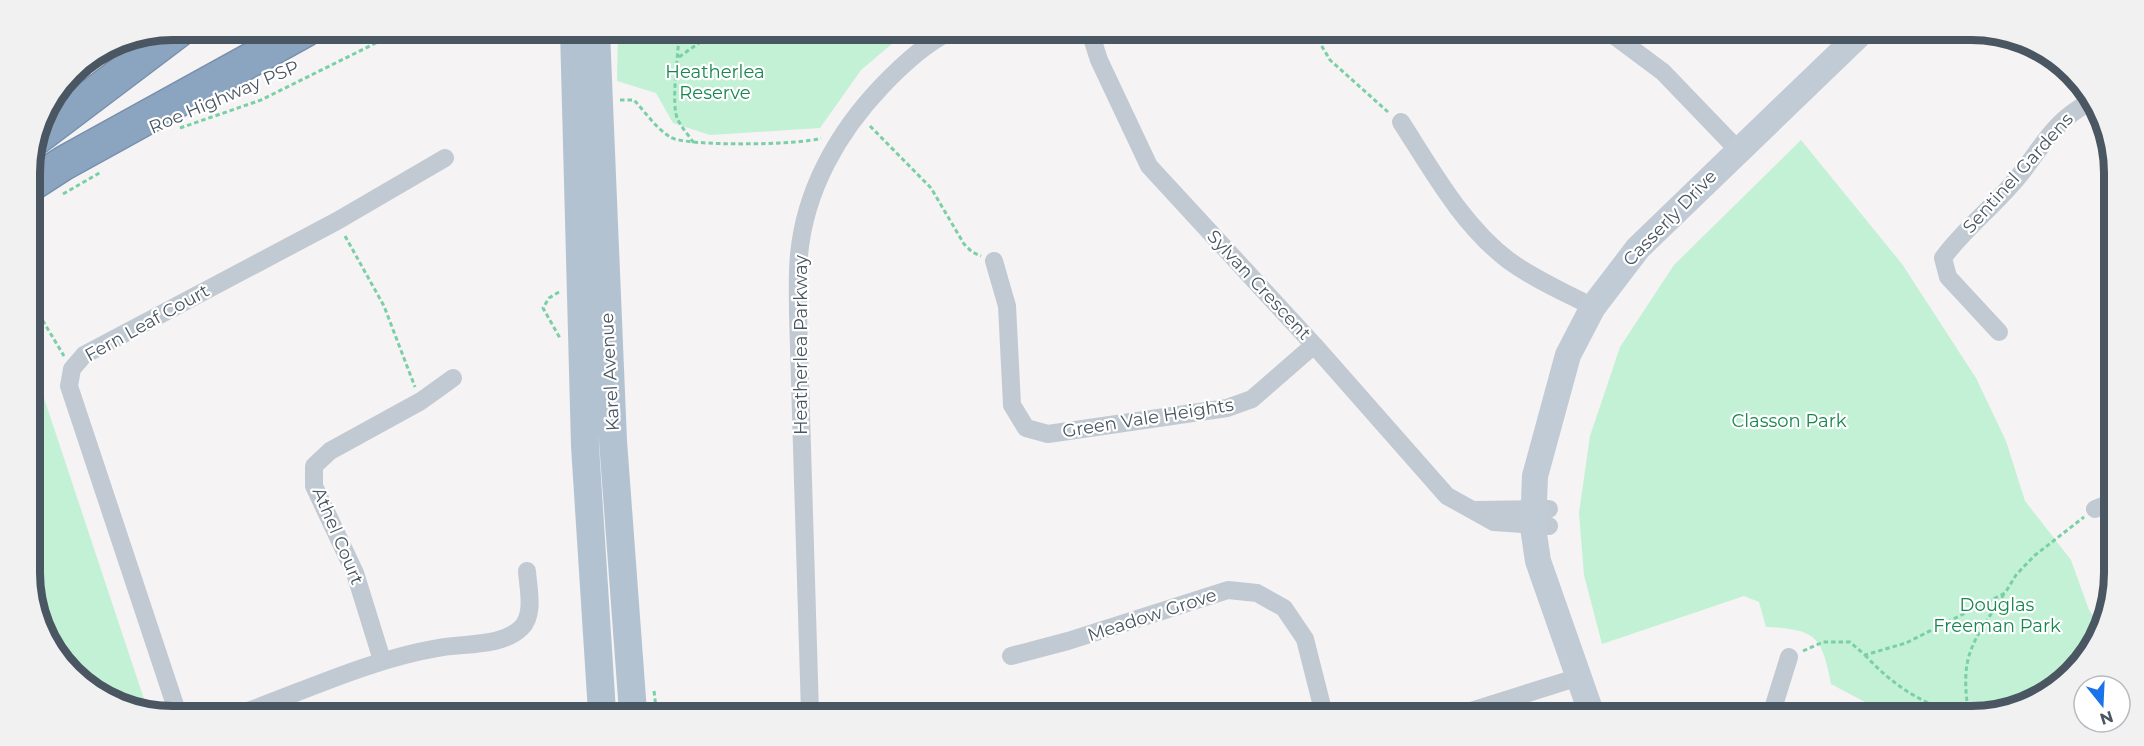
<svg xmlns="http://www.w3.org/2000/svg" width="2144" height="746" font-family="Montserrat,sans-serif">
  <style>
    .green { fill: #c3f1d5 }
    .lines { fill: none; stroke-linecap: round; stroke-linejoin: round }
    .highway-casing { stroke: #7690ad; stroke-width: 36 }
    .path { stroke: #7ad0a6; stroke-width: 3; stroke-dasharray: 4.5 3; stroke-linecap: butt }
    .street { stroke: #c1cad2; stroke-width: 18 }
    .secondary { stroke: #c1cbd6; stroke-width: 26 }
    .primary { stroke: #b3c2d1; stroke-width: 28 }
    .highway { stroke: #8ba5c1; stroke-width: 33 }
    .labels { text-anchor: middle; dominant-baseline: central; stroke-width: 4.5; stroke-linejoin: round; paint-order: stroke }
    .park-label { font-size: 18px; fill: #17864f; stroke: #fff }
    .street-label { font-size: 18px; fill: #4a5661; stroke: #fff }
    .rim { fill: none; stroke: #4a5661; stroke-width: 8 }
  </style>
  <rect width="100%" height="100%" fill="#f5f3f3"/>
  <path class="green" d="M618,31L906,32L861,70L820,128L710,135L673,123L656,93L617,81Z
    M1801,140L1902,264L1976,378L2006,441L2025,501L2071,560L2089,610L2101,628L2090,653L2058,686L1980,716L1878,715V709L1831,684C1822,636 1816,629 1766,627L1759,602L1744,596L1602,644L1584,575L1579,513L1590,436L1620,347L1674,265Z
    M31,359L148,711H136L66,667L33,600Z"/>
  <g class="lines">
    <g class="highway-casing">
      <path id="highway" d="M36,138L179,30
        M30,185L64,163L305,30"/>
    </g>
    <path class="path" d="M679,31C679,52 670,105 678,120C682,128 689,136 694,143
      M1314,33L1330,60L1388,112
      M679,57L716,31
      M620,100H634C645,112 656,128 670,137C685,147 804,145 821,138
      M870,126L931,188L964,244L972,252L981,256
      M180,128L261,100L400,31
      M63,194L101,172
      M31,214L41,207
      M345,236L384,306L415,387
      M559,292L549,298L543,308L561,340
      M31,301L64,356
      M1803,651L1823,642H1850L1865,655L1906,643L2005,593L2016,575L2034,556L2084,517
      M1865,655C1893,686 1926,707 1967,716
      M654,691L656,708
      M1969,716C1959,654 1972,644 2004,594"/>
    <path class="street" d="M1090,32L1099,60L1149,166L1314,345L1447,496L1494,522L1549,526
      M1612,34L1663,72L1738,150
      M1401,122C1432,170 1462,225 1508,260C1534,279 1564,292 1593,307
      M994,261L1007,306L1012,405L1026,428L1048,434L1227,408L1252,399L1314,345
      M1999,332L1948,277L1943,258C1963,230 1990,210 2012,184C2041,152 2048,124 2090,102
      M2095,509L2110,503
      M1476,510L1549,509
      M1011,656L1068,641L1228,590L1257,593L1284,608L1305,639L1324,714
      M382,660L355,573L314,486V466L330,451L421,401L453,378
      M177,711L69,386L72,369L84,355L337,221L445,158
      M248,711C311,688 373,659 438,648C463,643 502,647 521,628C535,615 528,588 527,571
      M810,713L798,314C798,295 797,274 799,255C805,190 838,132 882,86C901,66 923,45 949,32
      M1461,714L1579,677
      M1771,715L1789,657"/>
    <path class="secondary" d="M1592,715L1538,561L1533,527L1535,476L1568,355L1593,307L1638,248L1859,35"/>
    <path class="primary" d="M574,31L585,446L602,712
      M596,31L613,441L633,712"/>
    <use href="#highway" class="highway"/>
  </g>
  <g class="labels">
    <g class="park-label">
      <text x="715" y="72">Heatherlea<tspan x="715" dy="21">Reserve</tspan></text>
      <text x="1789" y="421">Classon Park</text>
      <text x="1997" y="605">Douglas<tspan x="1997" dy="21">Freeman Park</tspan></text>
    </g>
    <g class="street-label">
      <text transform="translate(224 97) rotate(-23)">Roe Highway PSP</text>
      <text transform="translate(2018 173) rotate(-48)">Sentinel Gardens</text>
      <text transform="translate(1670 218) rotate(-46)">Casserly Drive</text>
      <text transform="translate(1259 285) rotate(47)">Sylvan Crescent</text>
      <text transform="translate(147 323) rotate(-29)">Fern Leaf Court</text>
      <text transform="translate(801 345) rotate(-90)">Heatherlea Parkway</text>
      <text transform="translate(610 372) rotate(-93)">Karel Avenue</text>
      <text transform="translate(1148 418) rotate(-9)">Green Vale Heights</text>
      <text transform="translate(338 536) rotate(67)">Athel Court</text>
      <text transform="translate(1152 615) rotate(-18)">Meadow Grove</text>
    </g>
  </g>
  <path d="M0 0H2144V746H0ZM173 40H1971A133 133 0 0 1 2104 173V573A133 133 0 0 1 1971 706H173A133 133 0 0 1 40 573V173A133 133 0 0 1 173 40Z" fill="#f1f1f2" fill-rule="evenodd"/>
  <path class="rim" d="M173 40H1971A133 133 0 0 1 2104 173V573A133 133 0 0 1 1971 706H173A133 133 0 0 1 40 573V173A133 133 0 0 1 173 40Z"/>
  <g transform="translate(2102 704) rotate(162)"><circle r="28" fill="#ffffff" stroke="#b7bbc0" stroke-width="1.5"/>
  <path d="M0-4.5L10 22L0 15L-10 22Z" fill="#1a73e8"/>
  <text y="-9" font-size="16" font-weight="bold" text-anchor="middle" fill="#4a5661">N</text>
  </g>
</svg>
